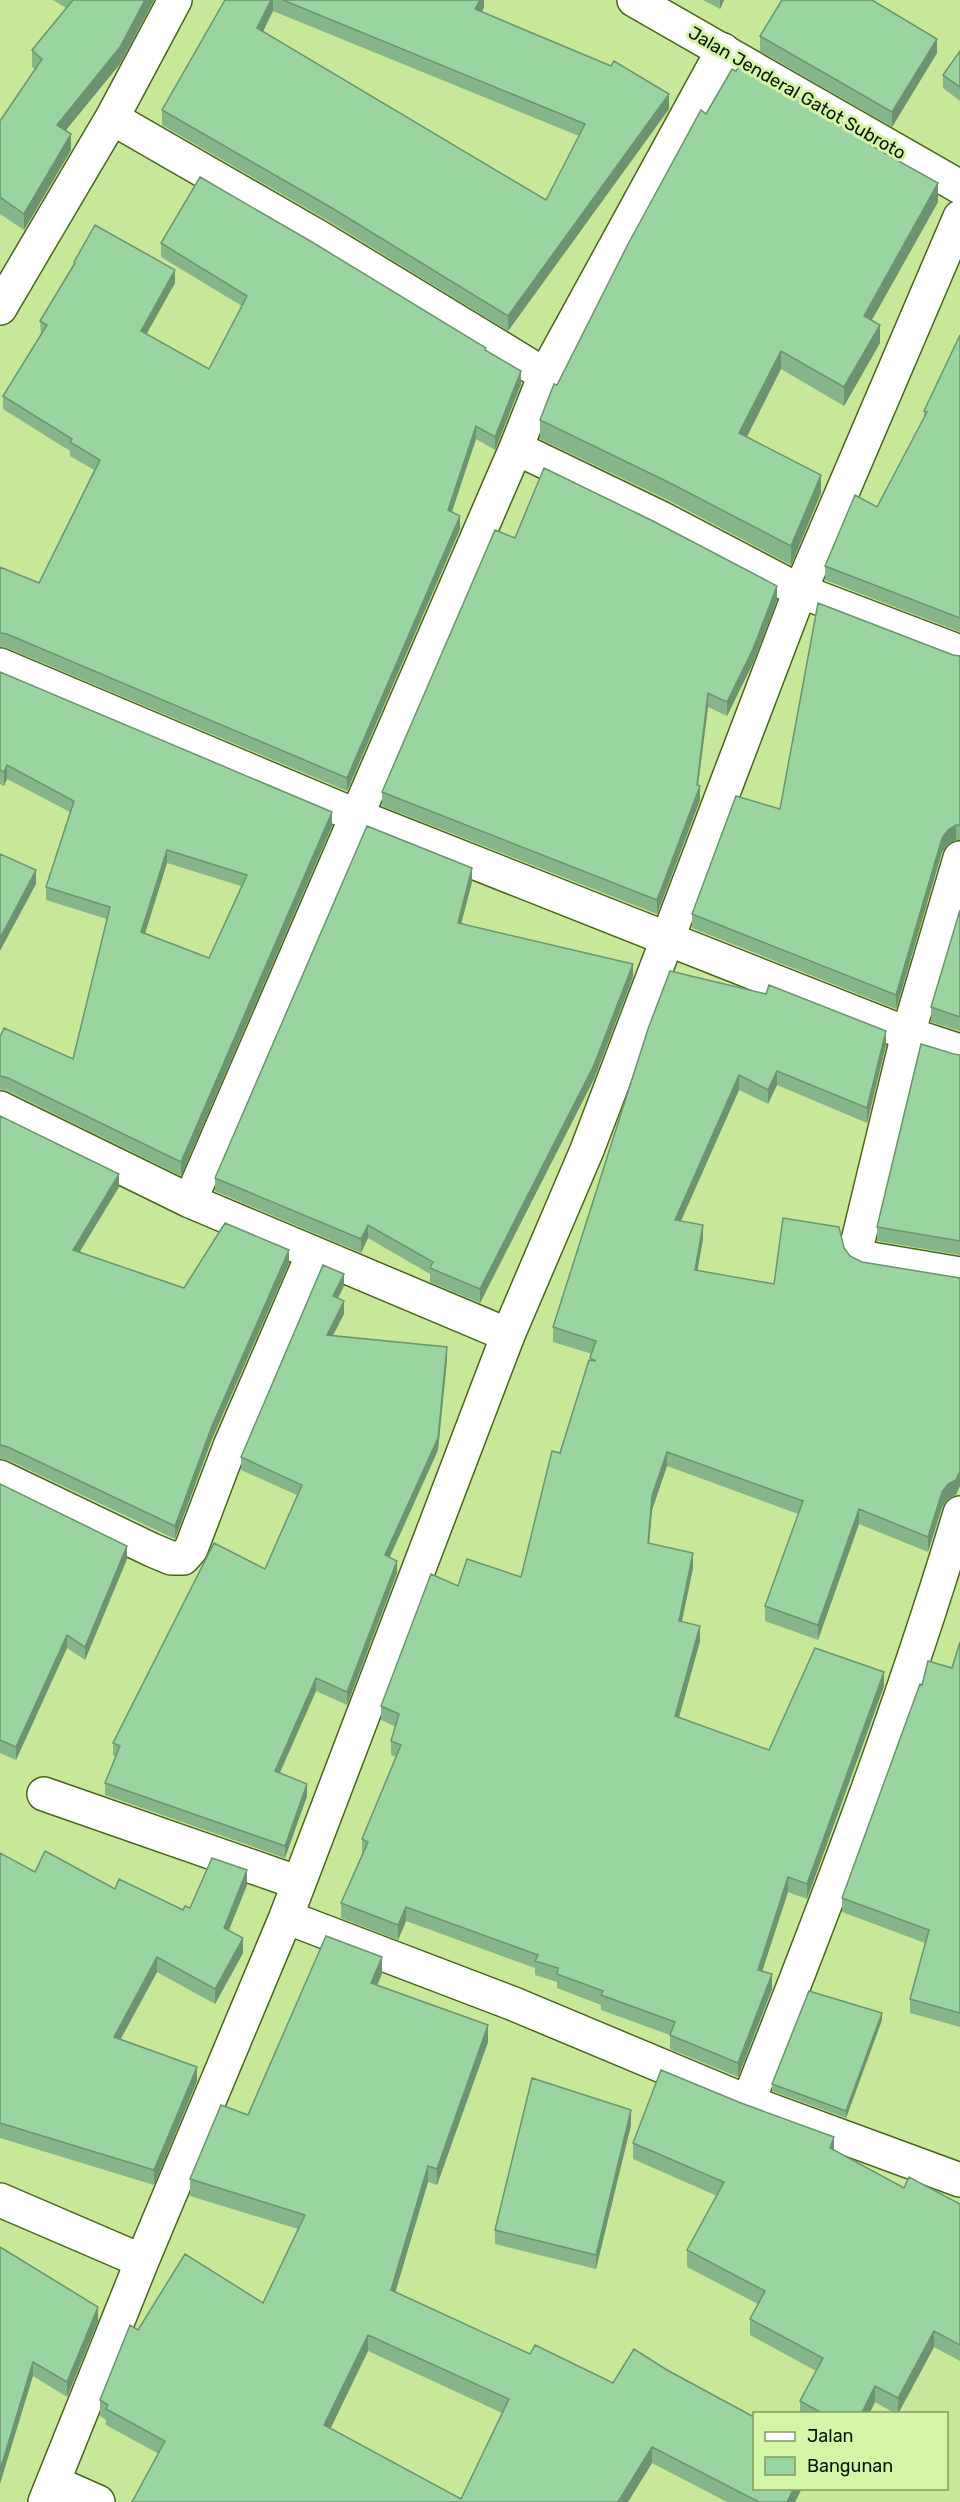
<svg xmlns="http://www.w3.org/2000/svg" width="960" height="2502" font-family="Rubik,sans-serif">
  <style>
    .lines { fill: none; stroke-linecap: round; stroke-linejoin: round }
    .minor-casing { stroke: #4a6617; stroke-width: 36 }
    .major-casing { stroke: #4a6617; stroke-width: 36 }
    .minor { stroke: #fff; stroke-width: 33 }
    .major { stroke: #fff; stroke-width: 33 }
    .wall { fill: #84b68a; fill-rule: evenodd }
    .shaded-wall { fill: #6c9470 }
    .building { fill: #9ad4a0; stroke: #6c9470; stroke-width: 1.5; fill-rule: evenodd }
    .labels { text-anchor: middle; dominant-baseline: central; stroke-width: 6; stroke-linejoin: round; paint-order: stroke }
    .street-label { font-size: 18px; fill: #081300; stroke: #d4f6a6 }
  </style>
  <rect width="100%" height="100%" fill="#c7e899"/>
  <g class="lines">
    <g class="minor-casing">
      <path id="minor" d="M112,118L322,239L545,375
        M0,308L112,118L175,0
        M516,448L661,518L800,591L960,652
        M0,665L357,816L908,1034L960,1051
        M960,858L908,1034L857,1245L861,1255L865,1258L960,1274
        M0,1108L190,1201L508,1335
        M190,1201L516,448L545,375L723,50
        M0,1477L152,1550L171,1558H183L191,1549L230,1446L313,1254
        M44,1794L299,1883
        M286,1917L514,2004L748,2102L960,2180
        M748,2102C825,1908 900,1713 960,1513
        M0,2200L142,2261
        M53,2482L98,2502
        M45,2502L142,2261L286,1917L508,1335L587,1150L800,591L960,217"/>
    </g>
    <g class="major-casing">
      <path id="major" d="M634,0L960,187"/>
    </g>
    <use href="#minor" class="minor"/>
    <use href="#major" class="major"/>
  </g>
  <path class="wall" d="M53,0H154L120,64L66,130L71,150L24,230L0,214V121L35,69L32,67V50L66,8Z
    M225,0H484V7L482,12L669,109L508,331L332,223L162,125V110ZM273,11L579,136L546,200L262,32Z
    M703,0H724L720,9Z
    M760,36L937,53L892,127L760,51Z
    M960,51V101L943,88V75Z
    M706,114L873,147L938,202L872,320L880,343L844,406L781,369L747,437L821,493L791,565L670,501L540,439V420L557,385Z
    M161,243L486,351L521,384L495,450L476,439L451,512L460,529L347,791L7,648L0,647V567L39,583L94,470L70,456V451L3,409V396L41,334L40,321L74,266V262L175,283L146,334L209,369L242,306L161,257Z
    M960,335V632L825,580V566L877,507L924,419V411Z
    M515,538L777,600L753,663L727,716L708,707L698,786L700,800L657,914L382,806V792Z
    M953,655L960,656V840H956L948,844L942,852L896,1009L692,928V914L780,809Z
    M0,672L332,826L181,1176L8,1091L0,1089V1037L73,1059L107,919L46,900V887L70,812L7,779L4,786L0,784ZM167,863L241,886L209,958L145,934Z
    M472,882L461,923L633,977L594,1079L480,1303L430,1282V1274L368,1238L361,1253L215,1191V1178Z
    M960,910V1031L931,1022V1007Z
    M648,1029L886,1045L867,1123L777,1085L768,1104L739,1090L681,1221L703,1239L697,1271L774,1284L844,1248L956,1495L948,1499L942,1507L928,1552L859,1524L818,1640L765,1621V1606L798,1514L667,1466L652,1510L649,1544L693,1568L682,1621L700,1641L679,1718L769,1750L884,1686L807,1899L788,1892L762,1971L772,1989L738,2077L670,2049V2035L601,2010V2005L557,1988V1982L535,1975V1968L406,1921L398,1940L341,1918V1903L362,1854V1839L396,1757L391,1755V1741L396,1727L381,1720V1706L458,1586L521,1577L560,1453L592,1354L553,1342V1327Z
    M954,1054L960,1055V1255L877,1241V1227Z
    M0,1116L119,1187L79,1252L184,1288L289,1263L212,1439L175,1539L8,1460L0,1459Z
    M344,1286L338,1298L344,1314L333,1335L447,1360L438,1450L390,1557L397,1573L347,1705L316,1691L280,1773L307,1796L285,1858L105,1795V1783L116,1757L113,1755V1743L265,1569L297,1495L241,1470V1457Z
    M0,1484L127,1559L85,1660L67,1648L16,1760L0,1753Z
    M960,1642V2027L910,2013V1999L925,1943L842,1912V1898L922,1685L952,1668Z
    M0,1853L35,1872L115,1889L183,1910L190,1908L247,1885L229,1930L243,1953L215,2004L157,1972L121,2039L197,2081L154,2185L0,2138Z
    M382,1974L377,1985L488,2042L437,2185L428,2182L395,2292L754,2488H802L795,2502H727L652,2463L628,2502H132L159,2454L106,2425V2420L100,2416V2400L138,2330L263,2303L298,2229L190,2196V2179L248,2115ZM368,2351L502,2413L461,2499L330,2429Z
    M882,2020L846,2118L772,2091V2084Z
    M631,2125L596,2269L495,2244V2230Z
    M633,2143L834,2150L904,2188L960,2204V2361L934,2347L898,2414H896L875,2402L869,2414H800V2401L816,2371L750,2335V2319L758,2304L687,2267V2250L717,2196L633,2159Z
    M0,2247L98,2321L67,2397L33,2376Z"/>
  <path class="shaded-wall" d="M145,0H154L120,64L57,141V125Z
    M271,0H273V11L257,44V28Z
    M480,0H484V7L475,25V9Z
    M720,0H724L720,9Z
    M937,39V53L892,127V112Z
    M669,94V109L508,331V316Z
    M71,134V150L24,230V214Z
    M938,183V202L864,334V316Z
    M175,270V283L141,344V331Z
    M880,325V343L844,406V387Z
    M781,351V369L739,452V433Z
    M521,371V384L495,450V437Z
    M476,426V439L448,524V510Z
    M821,475V493L791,565V546Z
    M460,516V529L347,791V778Z
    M777,586V600L753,663L727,716V702Z
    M708,693V707L697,793L700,786V800L657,914V900L697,785Z
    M7,765V779L4,786V772Z
    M332,812V826L181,1176V1162Z
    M956,825V840L948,844L942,852L896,1009V995L942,838L948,830Z
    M167,850V863L141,946V932Z
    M472,868V882L458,936V923Z
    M36,870V884L0,951V938Z
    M633,964V977L594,1079L480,1303V1289Z
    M886,1031V1045L867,1123V1108Z
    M777,1071V1085L768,1104V1090Z
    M739,1075V1090L675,1234V1220Z
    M119,1174V1187L73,1263V1250Z
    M368,1225V1238L361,1253V1239Z
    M703,1225V1239L695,1285V1270Z
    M289,1250V1263L212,1439L175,1539V1526L212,1426Z
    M344,1274V1286L333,1308V1296Z
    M344,1301V1314L327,1347V1335Z
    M447,1347V1360L438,1450L385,1567V1555Z
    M667,1452V1466L652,1510L648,1558V1543L652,1496Z
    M960,1471V1486L956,1495L948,1499L942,1507L928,1552V1537L942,1492L948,1484Z
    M859,1509V1524L818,1640V1625Z
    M127,1546V1559L85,1660V1647Z
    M693,1553V1568L679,1635V1621Z
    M397,1561V1573L347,1705V1692Z
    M700,1626V1641L675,1731V1716Z
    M67,1635V1648L16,1760V1747Z
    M884,1672V1686L807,1899V1884Z
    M316,1678V1691L275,1783V1771Z
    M307,1784V1796L285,1858V1846Z
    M247,1870V1885L224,1942V1928Z
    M788,1877V1892L758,1984V1970Z
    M406,1907V1921L398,1940V1925Z
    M243,1938V1953L215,2004V1989Z
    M157,1957V1972L114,2051V2037Z
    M382,1957V1974L371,1999V1983Z
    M772,1974V1989L738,2077V2063Z
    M882,2013V2020L846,2118V2111Z
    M488,2025V2042L437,2185V2169Z
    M197,2067V2081L154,2185V2170Z
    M631,2110V2125L596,2269V2255Z
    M834,2137V2153L830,2148Z
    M428,2166V2182L391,2307V2290Z
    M98,2307V2321L67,2397V2382Z
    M934,2331V2347L898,2414V2398Z
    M368,2335V2351L324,2442V2425Z
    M33,2362V2376L0,2484V2470Z
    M875,2386V2402L869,2414H861Z
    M652,2447V2463L628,2502H618Z
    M794,2488H802L795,2502H787Z"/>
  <path class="building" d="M73,0H145L120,47L57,125L71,134L24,214L0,197V121L42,59L32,50Z
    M225,0H271L257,28L546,200L585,124L283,0H480L475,9L611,66L614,61L669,94L508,316L332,208L162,110Z
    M782,0H872L937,39L892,112L760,36Z
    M960,51V87L943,75Z
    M741,64L873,140L870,145L938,183L864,316L880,325L844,387L781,351L739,433L821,475L791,546L670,483L540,420L554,384L557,385L627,246L701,110L706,114L732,69L736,71Z
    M200,177L312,242L486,348L485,350L521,371L495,437L476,426L448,510L460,516L347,778L7,634L0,633V567L39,583L100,460L70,442L72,439L3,396L47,325L40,321L75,263L74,262L95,225L175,270L141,331L209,369L247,296L161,243Z
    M960,335V618L825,566L855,495L877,507L927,412L924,411Z
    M544,468L653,521L777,586L753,649L727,702L708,693L697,785L700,786L657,900L382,792L495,530L515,538Z
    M818,603L953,655L960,656V825H956L948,830L942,838L896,995L692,914L736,796L780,809Z
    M0,672L332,812L181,1162L8,1078L0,1076V1037L4,1028L73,1059L110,907L46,887L74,801L7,765L4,772L0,770ZM167,850L247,875L209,958L141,932Z
    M367,826L472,868L458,923L633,964L594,1065L480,1289L430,1268L433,1262L368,1225L361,1239L215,1178Z
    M0,854L36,870L0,938Z
    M960,910V1017L931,1007Z
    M670,971L766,994L769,985L886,1031L867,1108L777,1071L768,1090L739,1075L675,1220L703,1225L695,1270L774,1284L783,1218L839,1227L844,1248L850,1256L862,1262L960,1278V1471L956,1480L948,1484L942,1492L928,1537L859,1509L818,1625L765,1606L803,1501L667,1452L652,1496L648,1543L693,1553L679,1621L700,1626L675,1716L769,1750L815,1648L884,1672L807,1884L788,1877L758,1970L772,1974L738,2063L670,2035L675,2022L601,1995L603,1991L557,1974L558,1968L535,1961L538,1955L406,1907L398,1925L341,1903L368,1842L362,1839L401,1745L391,1741L399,1714L381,1706L431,1574L458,1586L467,1559L521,1577L552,1451L560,1453L589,1360L596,1361L590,1358L596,1341L553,1327L648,1029Z
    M921,1044L954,1054L960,1055V1241L877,1227Z
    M0,1116L119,1174L73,1250L184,1288L225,1223L289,1250L212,1426L175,1526L8,1447L0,1445Z
    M323,1265L344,1274L333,1296L344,1301L327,1335L447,1347L438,1438L385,1555L397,1561L347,1692L316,1678L275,1771L307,1784L285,1846L105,1783L120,1746L113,1743L214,1543L265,1569L302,1485L241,1457Z
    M0,1484L127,1546L85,1647L67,1635L16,1747L0,1740Z
    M960,1642V2013L910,1999L929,1930L842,1898L920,1684L922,1685L928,1661L952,1668Z
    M45,1851L115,1889L119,1879L183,1910L185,1906L190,1908L212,1858L247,1870L224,1928L243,1938L215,1989L157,1957L114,2037L197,2067L154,2170L0,2123V1853L35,1872Z
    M326,1936L382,1957L371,1983L488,2025L437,2169L428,2166L391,2290L530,2354L535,2345L613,2383L634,2349L667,2370L754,2417V2488H794L787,2502H759L652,2447L618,2502H132L165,2441L106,2409L108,2405L100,2400L130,2325L138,2330L185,2254L263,2303L305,2215L190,2179L221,2105L248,2115ZM368,2335L509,2399L461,2499L324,2425Z
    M809,1991L882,2013L846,2111L772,2084Z
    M661,2070L741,2103L834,2137L830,2148L904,2188L909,2177L960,2204V2345L934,2331L898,2398L875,2386L861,2414H824L800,2401L823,2358L750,2319L765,2291L687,2250L724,2182L633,2143Z
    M532,2078L631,2110L596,2255L495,2230Z
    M0,2247L98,2307L67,2382L33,2362L0,2470Z"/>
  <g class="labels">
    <g class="street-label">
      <text transform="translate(797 93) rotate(30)">Jalan Jenderal Gatot Subroto</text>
    </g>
  </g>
  <rect x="753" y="2412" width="195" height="78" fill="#d4f6a6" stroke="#829b64" stroke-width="1.5"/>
  <rect x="765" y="2432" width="30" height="9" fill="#ffffff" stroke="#829b64" stroke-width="1.5"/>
  <text x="807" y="2442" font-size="18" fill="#081300">Jalan</text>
  <rect x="765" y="2457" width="30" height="18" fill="#9ad4a0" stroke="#829b64" stroke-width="1.5"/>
  <text x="807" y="2472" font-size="18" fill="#081300">Bangunan</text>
</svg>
